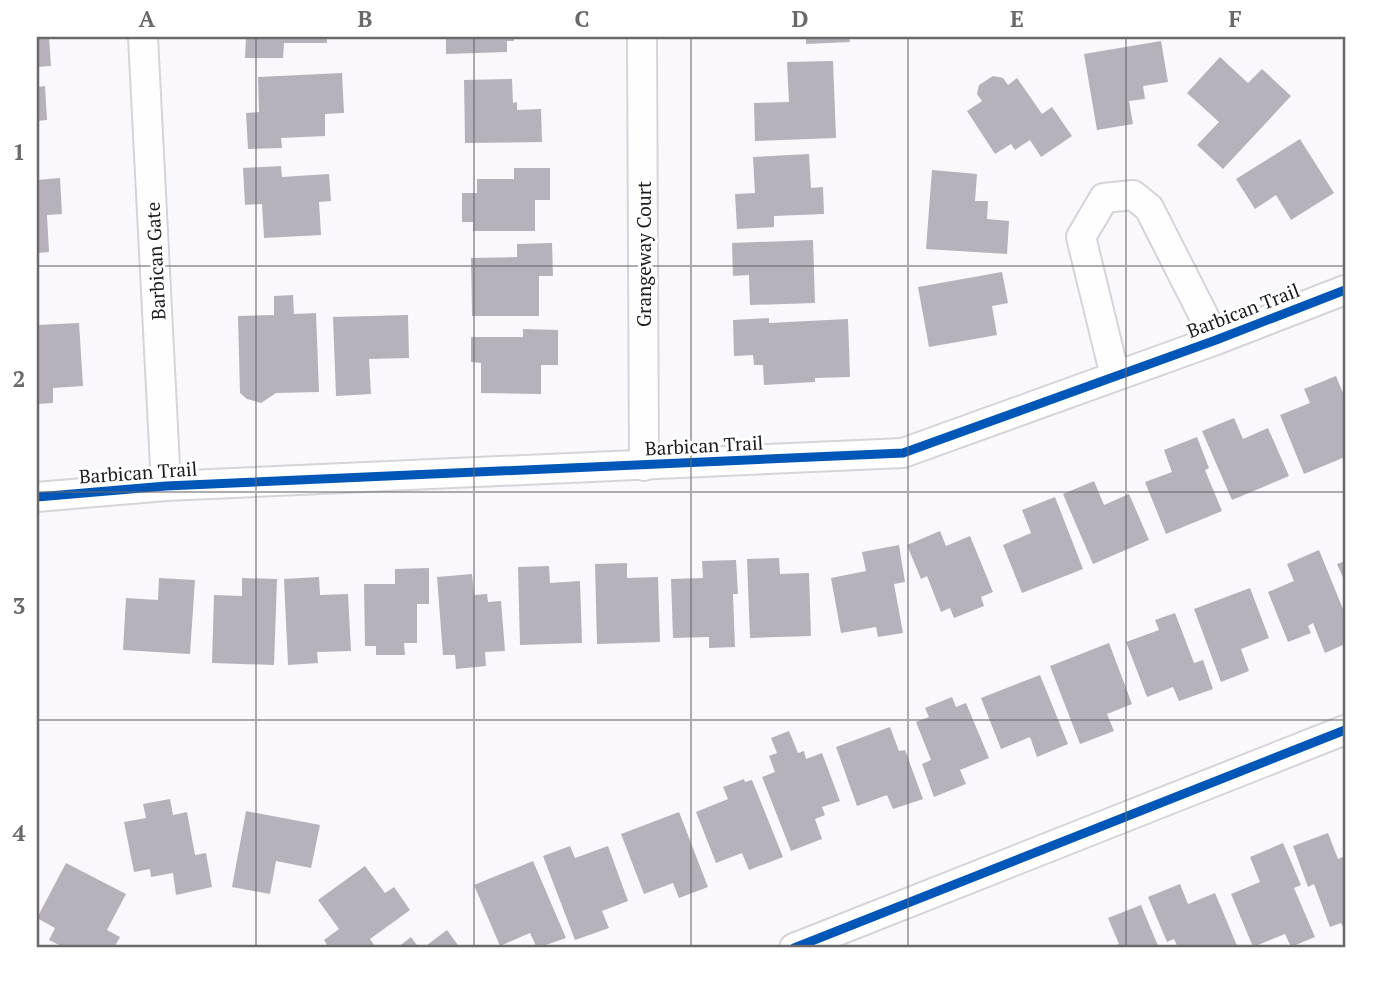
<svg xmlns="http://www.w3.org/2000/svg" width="1382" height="985" font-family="'PT Serif',serif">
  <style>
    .building { fill: #b7b1bb }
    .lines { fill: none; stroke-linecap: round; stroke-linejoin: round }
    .street-casing { stroke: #d6d4d8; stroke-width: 32 }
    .street { stroke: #fefeff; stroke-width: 28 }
    .cycleway-casing { stroke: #fff; stroke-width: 13 }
    .cycleway { stroke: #0057b8; stroke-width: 9 }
    .grid { fill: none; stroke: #6b686c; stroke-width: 2; stroke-opacity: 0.55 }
    .labels { text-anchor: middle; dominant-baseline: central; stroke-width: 6; stroke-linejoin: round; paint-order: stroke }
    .street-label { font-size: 19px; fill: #1e1b1f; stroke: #fff }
    .neatline { fill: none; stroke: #6b686c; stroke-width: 2.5 }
    .grid-label { font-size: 23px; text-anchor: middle; font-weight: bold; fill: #6b686c }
  </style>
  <rect width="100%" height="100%" fill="#faf8fc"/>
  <path class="building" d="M37,37H49L51,66L37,67Z
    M246,37H327V43H284L283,58H245Z
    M446,37H514V41H507V52L446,54Z
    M806,37H849L850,42L806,44Z
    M1161,41L1168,82L1143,86L1145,99L1129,101L1133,124L1097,130L1084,54Z
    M1220,57L1248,83L1262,69L1291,96L1223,169L1197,145L1219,122L1187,93Z
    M833,61L836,138L755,141L754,103L789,102L787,62Z
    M342,73L344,113L325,114V136L281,138L282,148L248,149L246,113L259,112L258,77Z
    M993,76L1003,78L1008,85L1017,78L1042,114L1052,107L1072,136L1041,157L1030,140L1015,150L1011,144L995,154L967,111L982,101L977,94L979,85Z
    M512,79L513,103L517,102V110L541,109L542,142L465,143L464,80Z
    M45,86L47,120L37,121V87Z
    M1300,139L1334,193L1291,220L1276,195L1255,209L1236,179Z
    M809,154L811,188L823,187L824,214L774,216V227L737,229L735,194L755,193L753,157Z
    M281,166L282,177L329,174L331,201L319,202L321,235L264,238L262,204L245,205L243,168Z
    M514,168H550V200H535V231H473V222H462V193H477V179H514Z
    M932,170L977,174L975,201H988L987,219L1009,221L1007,254L926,249Z
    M60,178L62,214L47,215L49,252L37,253V180Z
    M813,240L815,303L750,305L749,275L733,276L732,243Z
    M552,243L553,276H539V316H472L471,258L517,257V244Z
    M1002,272L1008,303L992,306L997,335L929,347L918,287Z
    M293,295L294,314L316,313L319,392L276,393L261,403L247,399L240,393L238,316L274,315V296Z
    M408,315L409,358L369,359L371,394L336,396L333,317Z
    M769,318V323L848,319L850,377L815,378V382L764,385L763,365H754L753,355L734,356L733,320Z
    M79,323L83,386L53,388V403L37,404V325Z
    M523,329L558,330V365H541V394L481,393V363L471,362V337H523Z
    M1336,376L1345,398V457L1304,474L1280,415L1310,403L1304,389Z
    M1234,418L1243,439L1268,428L1289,476L1232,500L1202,431Z
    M1197,437L1209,468L1205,470L1222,511L1166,534L1145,482L1172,472L1164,450Z
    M1094,481L1104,505L1129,494L1149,540L1093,564L1063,494Z
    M1055,497L1083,569L1022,593L1003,545L1031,533L1022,510Z
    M940,531L946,546L970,536L993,592L981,597L984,606L954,618L950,608L941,612L927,576L921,579L907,545Z
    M899,545L905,582L894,584L903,633L878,637L876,627L841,633L831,578L866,571L862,552Z
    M1319,550L1345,614V644L1325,653L1313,623L1308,626L1311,633L1288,642L1268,592L1294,581L1287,564Z
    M779,558L780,574L809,573L811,636L750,638L747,559Z
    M736,560L738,594H733L735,647L709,648V637L673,638L671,579L703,578L702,561Z
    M1345,561V582L1337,564Z
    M627,563V578L658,577L660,642L597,644L595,564Z
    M549,566L550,583L580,581L582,643L520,645L518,567Z
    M429,568V604H417V643H404L405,655H376V646H365L364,584H395V569Z
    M472,574L474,595L487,594L488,602L501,601L505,651L485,652L486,666L456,669L455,655H443L437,577Z
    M319,577L320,595L348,594L351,651L317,652L318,663L288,665L284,579Z
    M159,578L195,580L190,654L123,650L126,598L158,600Z
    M242,578L277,579L274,665L212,663L214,595L242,596Z
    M1250,588L1269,638L1241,649L1249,671L1221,682L1194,609Z
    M1175,613L1194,663L1203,660L1213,689L1179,701L1173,687L1147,697L1126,642L1159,630L1155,620Z
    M1109,643L1132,704L1107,714L1114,731L1080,744L1050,666Z
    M1040,675L1068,744L1037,757L1030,737L1001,749L981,698Z
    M952,697L956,707L966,703L989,758L960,770L966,784L934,797L922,764L931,760L916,722L929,717L925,708Z
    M890,727L899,751L905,750L923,799L893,809L887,795L857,806L836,747Z
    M789,731L798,753L804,751L806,759L822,753L840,801L822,807L825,815L815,819L822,839L791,851L762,777L775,772L769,756L777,753L771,738Z
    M744,779L745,782L752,780L783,857L749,870L742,853L716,863L696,812L728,799L723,787Z
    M170,799L173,815L187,812L195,855L206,853L212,887L176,895L173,873L151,877L150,869L134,872L124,822L146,818L143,804Z
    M246,811L320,825L311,868L276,861L270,894L232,887Z
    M679,812L708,887L679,898L673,883L644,894L621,834Z
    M1328,833L1338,859L1345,856V926L1343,927L1341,923L1330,927L1314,884L1308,887L1293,846Z
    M1283,843L1301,885L1294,888L1315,937L1291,947L1285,934L1253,947L1231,894L1260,882L1250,857Z
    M570,846L575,858L608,846L628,901L602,911L609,928L575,940L543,856Z
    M533,861L566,938L537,948L530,933L500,946L474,885Z
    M66,863L126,894L107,930L120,937L114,948H65L49,940L55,928L37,918Z
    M365,866L385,893L394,887L410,910L370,939L376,948H329L324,940L339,929L318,900Z
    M1180,884L1188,904L1215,893L1238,948H1178L1174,939L1167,942L1148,897Z
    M1141,905L1159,948H1108L1119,944L1108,918Z
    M447,930L460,948H423Z
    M411,937L419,948H397Z"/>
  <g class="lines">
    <g class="street-casing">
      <path id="street" d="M143,37L166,486
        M642,42L644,466
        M1115,376L1081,237L1104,198L1133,195L1149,208L1216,340
        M37,497L166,486L903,453L1216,340L1345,290
        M794,948L1345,730"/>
    </g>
    <use href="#street" class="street"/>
    <g class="cycleway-casing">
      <path id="cycleway" d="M37,497L166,486L903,453L1216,340L1345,290
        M794,948L1345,730"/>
    </g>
    <use href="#cycleway" class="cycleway"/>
  </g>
  <path class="grid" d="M256,37V948M474,37V948M691,37V948M908,37V948M1126,37V948M37,266H1345M37,492H1345M37,720H1345"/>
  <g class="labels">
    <g class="street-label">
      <text transform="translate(643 254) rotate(-90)">Grangeway Court</text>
      <text transform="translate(155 261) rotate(-93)">Barbican Gate</text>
      <text transform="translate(1243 310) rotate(-21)">Barbican Trail</text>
      <text transform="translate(704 445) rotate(-3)">Barbican Trail</text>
      <text transform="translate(138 472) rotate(-4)">Barbican Trail</text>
    </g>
  </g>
  <rect width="1382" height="985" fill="none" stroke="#ffffff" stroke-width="77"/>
  <rect x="38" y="38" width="1306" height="908" class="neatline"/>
  <g class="grid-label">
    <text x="147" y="27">A</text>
    <text x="365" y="27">B</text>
    <text x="582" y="27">C</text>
    <text x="800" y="27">D</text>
    <text x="1017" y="27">E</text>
    <text x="1235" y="27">F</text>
    <text x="19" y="160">1</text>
    <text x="19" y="387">2</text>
    <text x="19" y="614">3</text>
    <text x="19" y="841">4</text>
  </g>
</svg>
